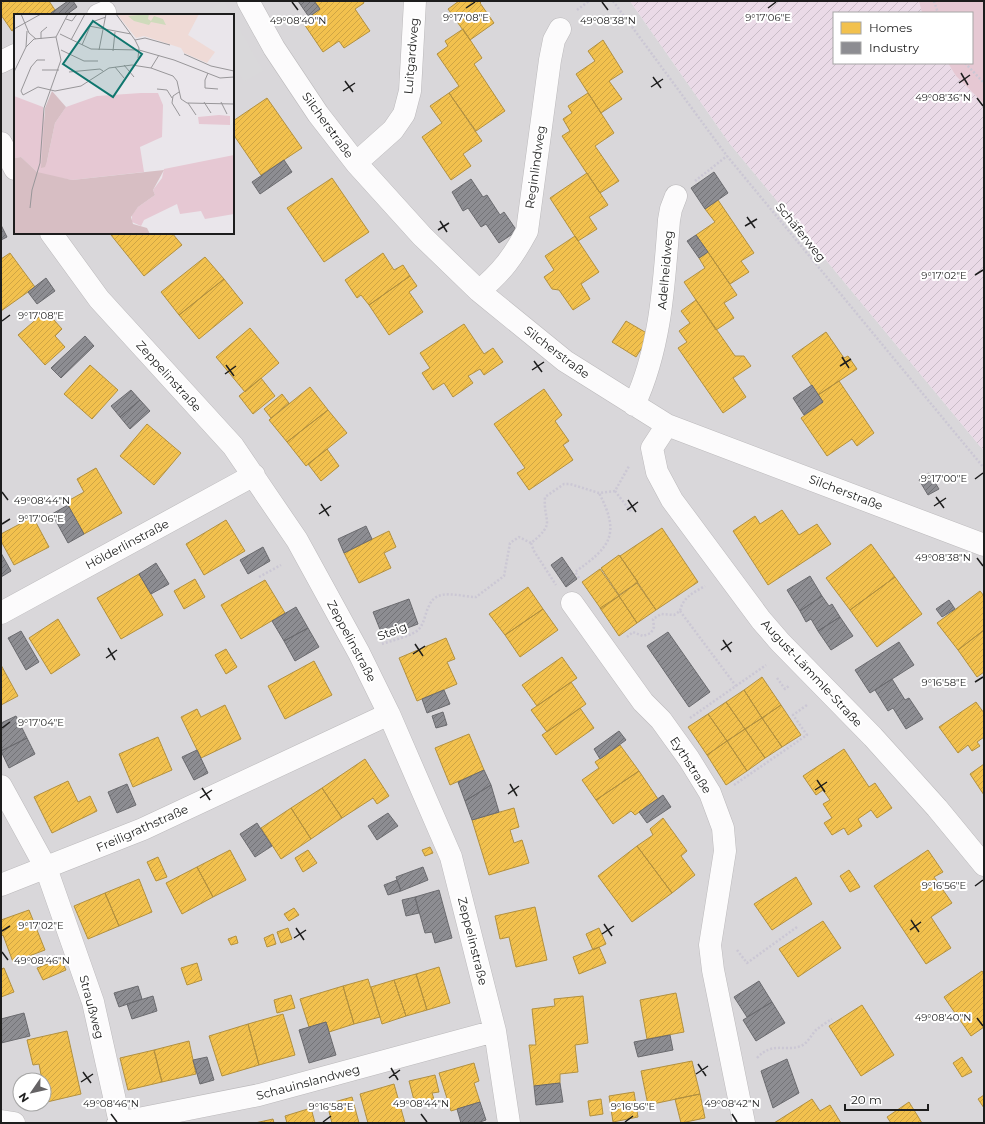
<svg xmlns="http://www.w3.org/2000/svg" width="985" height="1124" font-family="Montserrat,sans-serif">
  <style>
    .residential { fill: #d9d7da; fill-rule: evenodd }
    .farmland { fill: url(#farmland-furrows) }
    .grass { fill: #e6c8d3 }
    .parking { fill: #d9d8da }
    .homes { fill: url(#homes-hatch); stroke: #b2903f }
    .industry { fill: url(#industry-hatch); stroke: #6b6b6f }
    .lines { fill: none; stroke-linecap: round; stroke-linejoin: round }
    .minor-casing { stroke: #bbb9bb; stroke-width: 23 }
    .path { stroke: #cbc7d4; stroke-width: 2.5; stroke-dasharray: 2 2; stroke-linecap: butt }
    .minor { stroke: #fcfbfc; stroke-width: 22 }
    .ticks { fill: none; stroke: #1d1d1d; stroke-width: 1.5 }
    .labels { text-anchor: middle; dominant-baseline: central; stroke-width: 4; stroke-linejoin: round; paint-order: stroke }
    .street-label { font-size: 12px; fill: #1d1d1d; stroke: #fff }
    .inset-road { fill: none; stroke: #989699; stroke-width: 1 }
    .view { fill: #0f766e; fill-opacity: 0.15; stroke: #0f766e; stroke-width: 2 }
    .inset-edge { fill: none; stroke: #1d1d1d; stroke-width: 2 }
    .ticks-label { font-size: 10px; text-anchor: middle; fill: #1d1d1d; stroke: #fff; stroke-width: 4; stroke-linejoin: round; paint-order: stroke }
  </style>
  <defs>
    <pattern id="farmland-furrows" width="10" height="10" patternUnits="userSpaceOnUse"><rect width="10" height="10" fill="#eadae7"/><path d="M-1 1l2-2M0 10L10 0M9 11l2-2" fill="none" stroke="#c8bbc6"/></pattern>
    <pattern id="homes-hatch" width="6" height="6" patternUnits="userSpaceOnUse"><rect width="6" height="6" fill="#f2c14e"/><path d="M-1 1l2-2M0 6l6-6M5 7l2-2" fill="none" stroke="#cfa544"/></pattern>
    <pattern id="industry-hatch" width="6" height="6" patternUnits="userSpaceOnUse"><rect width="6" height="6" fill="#8d8d92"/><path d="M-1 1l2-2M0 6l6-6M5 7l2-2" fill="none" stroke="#737377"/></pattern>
  </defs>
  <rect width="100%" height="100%" fill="#eae6eb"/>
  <path class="residential" d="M1,1H630L730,144L984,451V1123H1ZM15,15H233V233H15ZM20,1080H44V1104H20Z"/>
  <path class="farmland" d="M630,1H919L922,13H834V63H948L956,76L984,104V451L730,144Z"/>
  <path class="grass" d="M919,1H984V104L956,76L948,63H972V13H922Z"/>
  <path class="parking" d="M224,1L231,15H206L204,12Z
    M233,18L263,71L244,82L233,62Z"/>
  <path class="homes" d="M1,1H49L55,10L48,15H15V29L12,31L1,15Z
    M314,1H363L364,3L355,9L370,31L344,48L339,41L323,52L302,21L320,9Z
    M459,1H482L480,3L494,23L470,40L448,9Z
    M463,29L482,58L474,64L505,111L476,131L449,93L459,86L437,54L448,46L445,41Z
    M603,40L623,72L609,81L622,99L601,113L576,74L595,61L588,51Z
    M449,93L482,141L463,154L471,166L451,180L422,137L442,123L430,106Z
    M588,93L614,133L595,146L619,181L600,193L562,136L570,131L563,119L572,113L568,106Z
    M267,98L302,148L261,175L233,134V121Z
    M587,173L608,205L589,217L597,229L578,241L550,198Z
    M332,178L369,232L324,262L287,208Z
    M718,200L754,253L741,261L749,272L730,284L696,235L715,222L705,209Z
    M114,233H172L182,245L144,276L111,235Z
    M575,236L599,272L581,284L590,299L573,310L559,290L552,289L544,277L554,270L545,256Z
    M708,252L737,295L724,303L734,318L716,330L684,282L705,268L699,258Z
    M10,253L35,287L1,311V259Z
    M383,253L394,270L403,265L410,276L369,305L361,295L357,298L345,280Z
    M205,257L224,279L179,315L161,292Z
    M410,276L417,286L409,292L423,312L389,335L369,305Z
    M224,279L243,303L199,339L179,315Z
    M696,300L735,356H744L751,366L733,378L746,397L723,413L678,348L687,342L679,331L690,323L681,311Z
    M46,311L62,329L55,336L65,347L45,365L18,335Z
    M626,321L650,335L636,357L612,342Z
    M464,324L484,354L493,348L503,362L484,375L480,369L468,376L473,383L453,397L444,383L433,390L422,373L430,368L420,353Z
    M250,328L279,363L245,392L216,357Z
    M826,332L844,358L848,356L857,369L818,395L792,356Z
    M90,365L118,390L92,419L64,394Z
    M261,378L275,396L253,414L239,396Z
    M839,381L874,433L857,446L852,439L827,456L801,418L823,402L818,395Z
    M310,387L328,410L287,442L269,420Z
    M544,389L562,415L555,421L569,441L563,445L573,460L529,490L517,473L525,468L494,424Z
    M282,394L289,403L271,418L264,409Z
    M328,410L347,433L306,466L287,442Z
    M147,424L181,453L154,485L120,456Z
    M327,449L339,466L321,481L308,464Z
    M96,468L122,513L84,534L66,502L84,492L77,479Z
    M782,510L799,535L817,524L831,544L768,585L733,531L755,516L760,524Z
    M33,517L49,547L14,565L1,541V534Z
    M226,520L245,551L204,575L186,544Z
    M662,528L698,582L656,610L620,556Z
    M389,531L396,547L384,553L391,568L359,583L344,553Z
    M871,544L895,577L850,610L826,578Z
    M619,555L638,582L619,595L601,568Z
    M600,569L619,596L601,609L582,582Z
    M139,574L163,615L121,639L97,598Z
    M895,577L922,614L877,647L850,610Z
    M195,579L205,597L184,609L174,591Z
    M265,580L285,613L241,639L221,605Z
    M637,583L656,610L637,623L619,596Z
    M528,587L543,609L505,635L489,614Z
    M980,591L984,596V630L958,650L937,623Z
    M619,596L637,623L619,636L600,608Z
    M543,609L558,630L520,657L505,635Z
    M58,619L80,655L51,674L29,638Z
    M984,630V672L977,677L958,650Z
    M446,638L455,659L447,662L457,684L417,701L399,658Z
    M226,649L237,667L226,674L215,655Z
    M562,657L577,678L537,706L522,685Z
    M314,661L332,695L285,719L268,686Z
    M1,665L18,696L1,705Z
    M762,677L781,705L762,718L744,690Z
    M571,682L586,704L547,732L531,710Z
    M744,690L762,718L745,729L726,702Z
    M726,702L745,729L727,741L708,714Z
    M976,702L984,713V737L977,742L980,746L972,751L968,745L958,753L939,727Z
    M225,705L241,739L201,758L181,717L197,709L201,717Z
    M781,705L801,735L782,747L762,718Z
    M580,708L594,728L556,755L542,735Z
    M708,714L727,741L707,755L688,727Z
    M762,718L782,747L765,758L745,729Z
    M745,729L765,758L747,771L727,741Z
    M469,734L484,770L450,785L435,748Z
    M158,737L172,770L133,787L119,754Z
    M727,741L747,771L726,785L707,755Z
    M620,745L639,771L596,800L582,780L599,768L595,762Z
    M844,749L869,787L875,783L892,808L877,818L871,810L858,819L862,826L848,835L844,828L832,835L824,823L832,818L823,804L830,800L823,790L816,795L803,776Z
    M365,759L389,796L377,804L373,798L342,818L322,788Z
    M984,764V795L970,774Z
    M639,771L658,799L635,815L631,811L613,824L596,800Z
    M68,781L78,802L90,796L97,811L52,833L34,797Z
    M322,788L342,818L311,839L291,808Z
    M291,808L311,839L281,859L261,828Z
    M514,808L519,827L510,830L514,843L522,840L529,863L489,875L472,820Z
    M663,818L687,851L681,856L695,875L672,893L637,846L653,835L650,829Z
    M637,846L672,893L632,922L598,876Z
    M430,847L433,853L425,856L422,850Z
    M230,850L246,880L213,897L197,867Z
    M308,850L317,863L303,872L295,858Z
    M928,850L943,872L934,877L952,903L931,917L951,948L926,964L874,886Z
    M158,857L167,877L156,881L147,862Z
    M197,867L213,897L182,914L166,883Z
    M849,870L860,887L850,892L840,876Z
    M796,877L812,904L772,930L754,904Z
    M139,879L152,912L119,926L105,893Z
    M105,893L119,926L88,939L74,906Z
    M535,907L547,960L516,967L509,937L500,939L495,916Z
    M294,908L299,915L289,921L284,914Z
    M29,910L45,950L13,962L3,935L1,936V920Z
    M823,921L841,948L798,977L779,949Z
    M288,928L292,939L281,943L277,932Z
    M599,928L606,944L593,950L586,934Z
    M273,934L276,944L267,947L264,938Z
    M236,936L238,943L231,945L228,939Z
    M599,947L606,963L579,974L573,957Z
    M61,959L66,970L43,980L37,968Z
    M197,963L202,980L187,985L181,968Z
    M439,967L450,1003L427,1010L416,974Z
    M4,968L14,992L1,997V969Z
    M982,971L984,974V1027L971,1036L944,997Z
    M416,974L427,1010L406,1016L394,980Z
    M368,979L380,1017L354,1024L343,986Z
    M394,980L406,1016L382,1024L371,987Z
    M343,986L354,1024L329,1032L326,1022L309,1027L300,999Z
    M676,993L684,1032L647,1039L640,1000Z
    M291,995L295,1008L277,1013L274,1000Z
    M583,996L588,1043L575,1045L578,1072L560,1074V1083L534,1086L529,1045H536L532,1009L555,1006L554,999Z
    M862,1005L894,1055L861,1076L829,1026Z
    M283,1014L295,1055L259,1065L248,1024Z
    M248,1024L259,1065L222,1076L209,1036Z
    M67,1031L81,1094L47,1102L44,1080H42L39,1064L33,1065L27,1040Z
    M189,1041L196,1074L162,1082L154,1050Z
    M154,1050L162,1082L128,1090L120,1058Z
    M962,1057L972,1072L962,1077L953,1063Z
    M692,1061L700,1094L648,1105L641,1071Z
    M474,1063L479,1081L474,1083L480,1102L451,1111L439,1073Z
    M435,1075L439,1092L432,1093L434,1099L415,1104L409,1081Z
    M394,1084L405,1123H368L360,1094Z
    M634,1092L638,1117L613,1122L609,1096Z
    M700,1094L705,1118L681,1123L675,1099Z
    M984,1095V1108L978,1099Z
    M352,1097L359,1123H332L327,1104Z
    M601,1099L603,1114L590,1116L588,1101Z
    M812,1099L820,1111L830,1105L841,1123H774Z
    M909,1102L922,1123H891L887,1117Z
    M311,1108L315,1123H287L285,1116Z
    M273,1119L274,1123H255Z"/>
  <path class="industry" d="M68,1H73L77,7L66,15H52L51,13Z
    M298,1H314L320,9L309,17Z
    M284,160L292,172L260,194L252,182Z
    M714,172L728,193L705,209L691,188Z
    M471,179L483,197L487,195L500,215L504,212L517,231L499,243L486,224L481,227L468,208L463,211L452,192Z
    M1,225L7,237L1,240Z
    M696,235L708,252L699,258L687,241Z
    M46,278L55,291L37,304L28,292Z
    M85,336L94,346L61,378L51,368Z
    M812,385L823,402L804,415L793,398Z
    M131,390L140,400L120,417L111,406Z
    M140,400L150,411L130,429L120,417Z
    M929,473L939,489L928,495L919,480Z
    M68,505L84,534L68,543L52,514Z
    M366,526L372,539L344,553L338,539Z
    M263,547L270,561L248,574L240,560Z
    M1,553L11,571L1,577Z
    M562,557L577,579L566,587L551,565Z
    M156,563L169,584L151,594L139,574Z
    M810,576L822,596L800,611L787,590Z
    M822,596L829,606L832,604L840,617L818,631L811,619L806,622L800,611Z
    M409,599L418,624L383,637L373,612Z
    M949,600L955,609L942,617L936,609Z
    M296,607L308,628L284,641L272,621Z
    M840,617L853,636L831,650L818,631Z
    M308,628L319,647L295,661L284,641Z
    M21,631L39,662L26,670L8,638Z
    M668,632L710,692L689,707L647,646Z
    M899,642L914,665L870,693L855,670Z
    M892,679L905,700L909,698L923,719L906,729L893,708L888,711L875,690Z
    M444,690L450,704L427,713L422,699Z
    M443,712L447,725L436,728L432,716Z
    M16,716L27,738L1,751V723Z
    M619,731L626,740L600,759L594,749Z
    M27,738L35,754L9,768L1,751Z
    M197,750L208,773L194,780L182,757Z
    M484,770L491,785L465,801L458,782Z
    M127,784L136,805L117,813L108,792Z
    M491,785L499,812L472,820L465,801Z
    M663,795L671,807L647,823L639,812Z
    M388,813L398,826L377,840L368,826Z
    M257,823L272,846L255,857L240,834Z
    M423,867L428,880L401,891L396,877Z
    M397,880L401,891L388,895L384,885Z
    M439,890L452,938L435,943L432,932L425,933L415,897Z
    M415,897L419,913L406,916L402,900Z
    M759,981L772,1002L747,1017L734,997Z
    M138,986L142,999L119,1007L114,993Z
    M153,996L157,1011L132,1019L127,1004Z
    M772,1002L785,1023L756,1041L743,1020Z
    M24,1013L30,1036L1,1043V1019Z
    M326,1022L336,1055L309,1063L299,1030Z
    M670,1035L673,1050L638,1057L634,1042Z
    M207,1057L214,1080L200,1084L193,1060Z
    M787,1059L799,1093L773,1108L761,1071Z
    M560,1083L563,1102L536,1105L534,1086Z
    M480,1102L486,1120L477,1123H461L457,1109Z"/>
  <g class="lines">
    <g class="minor-casing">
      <path id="minor" d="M248,1L274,48L318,114L356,163L422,236L479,291L565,361L667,425L984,545
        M98,15L105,12
        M1,62L15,55
        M1,143L15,169
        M356,163L393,130L404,114L410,91L415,1
        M51,233L99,299L233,446L297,540L359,653L389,714L451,857L495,1031L509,1123
        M479,291C502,272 513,257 527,231L550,60L554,40L560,29
        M634,405C661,347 664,284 669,220L671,209L676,196
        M667,425L652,448L657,472L672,500L761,620L780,642L873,737L937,808L984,865
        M572,603L643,702L661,720L689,759L710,793L723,828L725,851L710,945L713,970L744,1123
        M1,613L254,475
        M1,786L46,868L93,1002L120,1123
        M1,885L143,829L389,714
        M1,1121L14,1123
        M118,1123L259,1095L495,1031"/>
    </g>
    <path class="path" d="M613,1L727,156L984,468
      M934,1L938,13
      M577,10L589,1
      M965,63L984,83
      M695,181L727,156
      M615,491L632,513
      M531,543L534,551L556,585
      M259,577L281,565
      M579,578L575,572C610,547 621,535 599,493
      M680,611L736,686
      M627,637L633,632L643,636L651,633L654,627L653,619L661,614L674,615L680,611C683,597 693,593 705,586
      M382,644C391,641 414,635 419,629C425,622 425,613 429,606C436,587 461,597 476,597L504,576L510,543L519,537L531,543C557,522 543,523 545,497L564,484H570L599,493L615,491L629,466
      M777,678L785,689L789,686
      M690,718L766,665
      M734,785L807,735L793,715L807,705
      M737,950L747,963L797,927
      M757,1058C773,1041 784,1052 801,1046C808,1043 811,1035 816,1030C821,1026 827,1022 832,1019"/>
    <use href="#minor" class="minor"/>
  </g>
  <path class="ticks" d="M292,2L298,10M602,2L608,10M466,8L475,2M768,8L776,2M961,73L968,85M653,77L661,88M345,81L353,92M959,83L970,75M651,87L663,79M343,91L355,83M977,98L983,106M747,217L755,228M440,221L447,232M745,226L757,219M438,230L449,223M975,275L983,270M2,321L10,315M842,357L849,368M534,361L542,372M226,365L234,376M840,366L851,359M532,370L544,362M225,374L236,366M975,479L983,473M2,492L8,500M936,497L944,508M628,500L636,512M321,504L329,516M934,506L946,498M627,510L638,502M319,514L331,506M2,524L10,519M977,558L983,566M723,640L731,652M415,644L423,656M108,648L115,660M721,650L732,642M413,654L425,646M106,658L117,650M975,682L983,677M2,728L10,722M817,780L825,792M510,784L517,796M202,788L210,800M815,790L827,782M508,794L519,786M200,798L212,790M975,886L983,880M911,920L919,932M604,924L612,936M296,928L304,940M910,930L921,922M2,931L10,926M602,934L614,926M294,938L306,930M2,952L8,960M977,1018L983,1026M698,1064L706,1076M391,1068L398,1080M83,1072L91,1083M696,1074L708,1066M389,1078L400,1070M81,1082L93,1074M111,1114L117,1122M421,1114L427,1122M732,1114L737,1122M323,1122L331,1116M625,1122L633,1116"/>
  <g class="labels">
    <g class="street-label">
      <text transform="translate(411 56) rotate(-85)">Luitgardweg</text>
      <text transform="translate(328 125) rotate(54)">Silcherstraße</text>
      <text transform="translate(535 167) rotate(-82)">Reginlindweg</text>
      <text transform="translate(801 232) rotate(51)">Schäferweg</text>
      <text transform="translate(665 270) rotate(-85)">Adelheidweg</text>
      <text transform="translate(557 352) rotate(37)">Silcherstraße</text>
      <text transform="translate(169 376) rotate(48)">Zeppelinstraße</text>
      <text transform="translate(846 492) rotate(21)">Silcherstraße</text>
      <text transform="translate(127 544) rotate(-28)">Hölderlinstraße</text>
      <text transform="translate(392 631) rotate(-21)">Steig</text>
      <text transform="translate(352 641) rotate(62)">Zeppelinstraße</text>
      <text transform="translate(812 673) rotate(47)">August-Lämmle-Straße</text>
      <text transform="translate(691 765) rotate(57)">Eythstraße</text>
      <text transform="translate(142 828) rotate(-24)">Freiligrathstraße</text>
      <text transform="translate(473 941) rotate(76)">Zeppelinstraße</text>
      <text transform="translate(92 1007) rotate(75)">Straußweg</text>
      <text transform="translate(308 1082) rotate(-15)">Schauinslandweg</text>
    </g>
  </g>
  <g transform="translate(14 14)">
    <rect width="220" height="220" fill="#eae6eb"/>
    <path d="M127,79H144L149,91L148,123L126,133L130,158L58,166L30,161L23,158L7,143L0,144V82L29,93L33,147L41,109L52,93L83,82ZM205,101L216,102V111L185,110L184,103ZM220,141V200L191,205L187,197L166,200L163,190L130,206L127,212L118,208V201L124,193L141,181L139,176L148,164L150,155Z" fill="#e6c8d3"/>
    <path d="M38,77L52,93L41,109L33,147L31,153L27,154L31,94ZM7,143L23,158L58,166L150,156L139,176L141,181L124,193L117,203L119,210L133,214L136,220H0V144Z" fill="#d7bec3"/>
    <path d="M103,0H185L174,21L201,38L193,49L170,39L167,34L130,22L122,24Z" fill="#efdad6"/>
    <path d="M135,0L134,5L137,7L140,2L149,5L152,11L137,8L135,11L120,7L114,2Z" fill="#cfdbbc"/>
    <path class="inset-road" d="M7,0L15,19L22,25M102,0L121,26L125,34L124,44M52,5L58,7L63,0M75,12L117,20M0,15L27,0M46,20L77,35L125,36L160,46L206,64L220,63M27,25V18L33,13M57,26L71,0M121,26L131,24L156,31M68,31L78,8L92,3M12,33L20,25L42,23L54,0M47,36L70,47H84M85,36L92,0M99,37L101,18M170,40L197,52L220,57M31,46H23L17,53L7,77L9,81L24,73L41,77L67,72L95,54L118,51L137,54L159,62L163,67L167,85L173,89L220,90M110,51L120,63M101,53L110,64M137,54L145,41M28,56H45M0,58L12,33L13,17M55,58L86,55L89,57M194,59L191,66V74L204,75M143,75L153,76L158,84M165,78L159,82L158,89L166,102M190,88L197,99M207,88L213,100M174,89L182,101M16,194L18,176L26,149L30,94L47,46L42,23"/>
    <path class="view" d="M79,7L128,40L99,83L49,50Z"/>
    <rect width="220" height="220" class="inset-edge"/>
  </g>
  <g class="ticks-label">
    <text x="466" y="21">9°17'08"E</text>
    <text x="768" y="21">9°17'06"E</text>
    <text x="298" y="24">49°08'40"N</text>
    <text x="608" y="24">49°08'38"N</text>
    <text x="943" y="101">49°08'36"N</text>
    <text x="944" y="279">9°17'02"E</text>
    <text x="41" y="319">9°17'08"E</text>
    <text x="944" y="482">9°17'00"E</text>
    <text x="42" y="504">49°08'44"N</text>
    <text x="41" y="522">9°17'06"E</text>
    <text x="943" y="561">49°08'38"N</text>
    <text x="944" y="686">9°16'58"E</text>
    <text x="41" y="726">9°17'04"E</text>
    <text x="944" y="889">9°16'56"E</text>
    <text x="41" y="929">9°17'02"E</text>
    <text x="42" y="964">49°08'46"N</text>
    <text x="943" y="1021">49°08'40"N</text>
    <text x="111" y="1107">49°08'46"N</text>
    <text x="421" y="1107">49°08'44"N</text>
    <text x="732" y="1107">49°08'42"N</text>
    <text x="331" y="1110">9°16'58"E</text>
    <text x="633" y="1110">9°16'56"E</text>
  </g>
  <rect width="985" height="1124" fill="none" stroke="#1d1d1d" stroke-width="4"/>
  <rect x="833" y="12" width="140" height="52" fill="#ffffff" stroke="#a5a5a5"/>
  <rect x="841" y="22" width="20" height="12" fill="#f2c14e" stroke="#a5a5a5"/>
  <text x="869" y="32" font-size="12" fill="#1d1d1d">Homes</text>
  <rect x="841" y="42" width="20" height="12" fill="#8d8d92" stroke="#a5a5a5"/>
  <text x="869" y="52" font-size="12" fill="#1d1d1d">Industry</text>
  <g transform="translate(32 1092) rotate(236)"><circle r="19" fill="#ffffff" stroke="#a5a5a5"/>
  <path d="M0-3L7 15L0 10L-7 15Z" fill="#656365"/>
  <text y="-6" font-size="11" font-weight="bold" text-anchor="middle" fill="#1d1d1d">N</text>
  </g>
  <path d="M845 1104v6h83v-6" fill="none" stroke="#1d1d1d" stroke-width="2"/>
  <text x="851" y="1104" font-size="12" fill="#1d1d1d" stroke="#ffffff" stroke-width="3" paint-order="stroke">20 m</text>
</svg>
